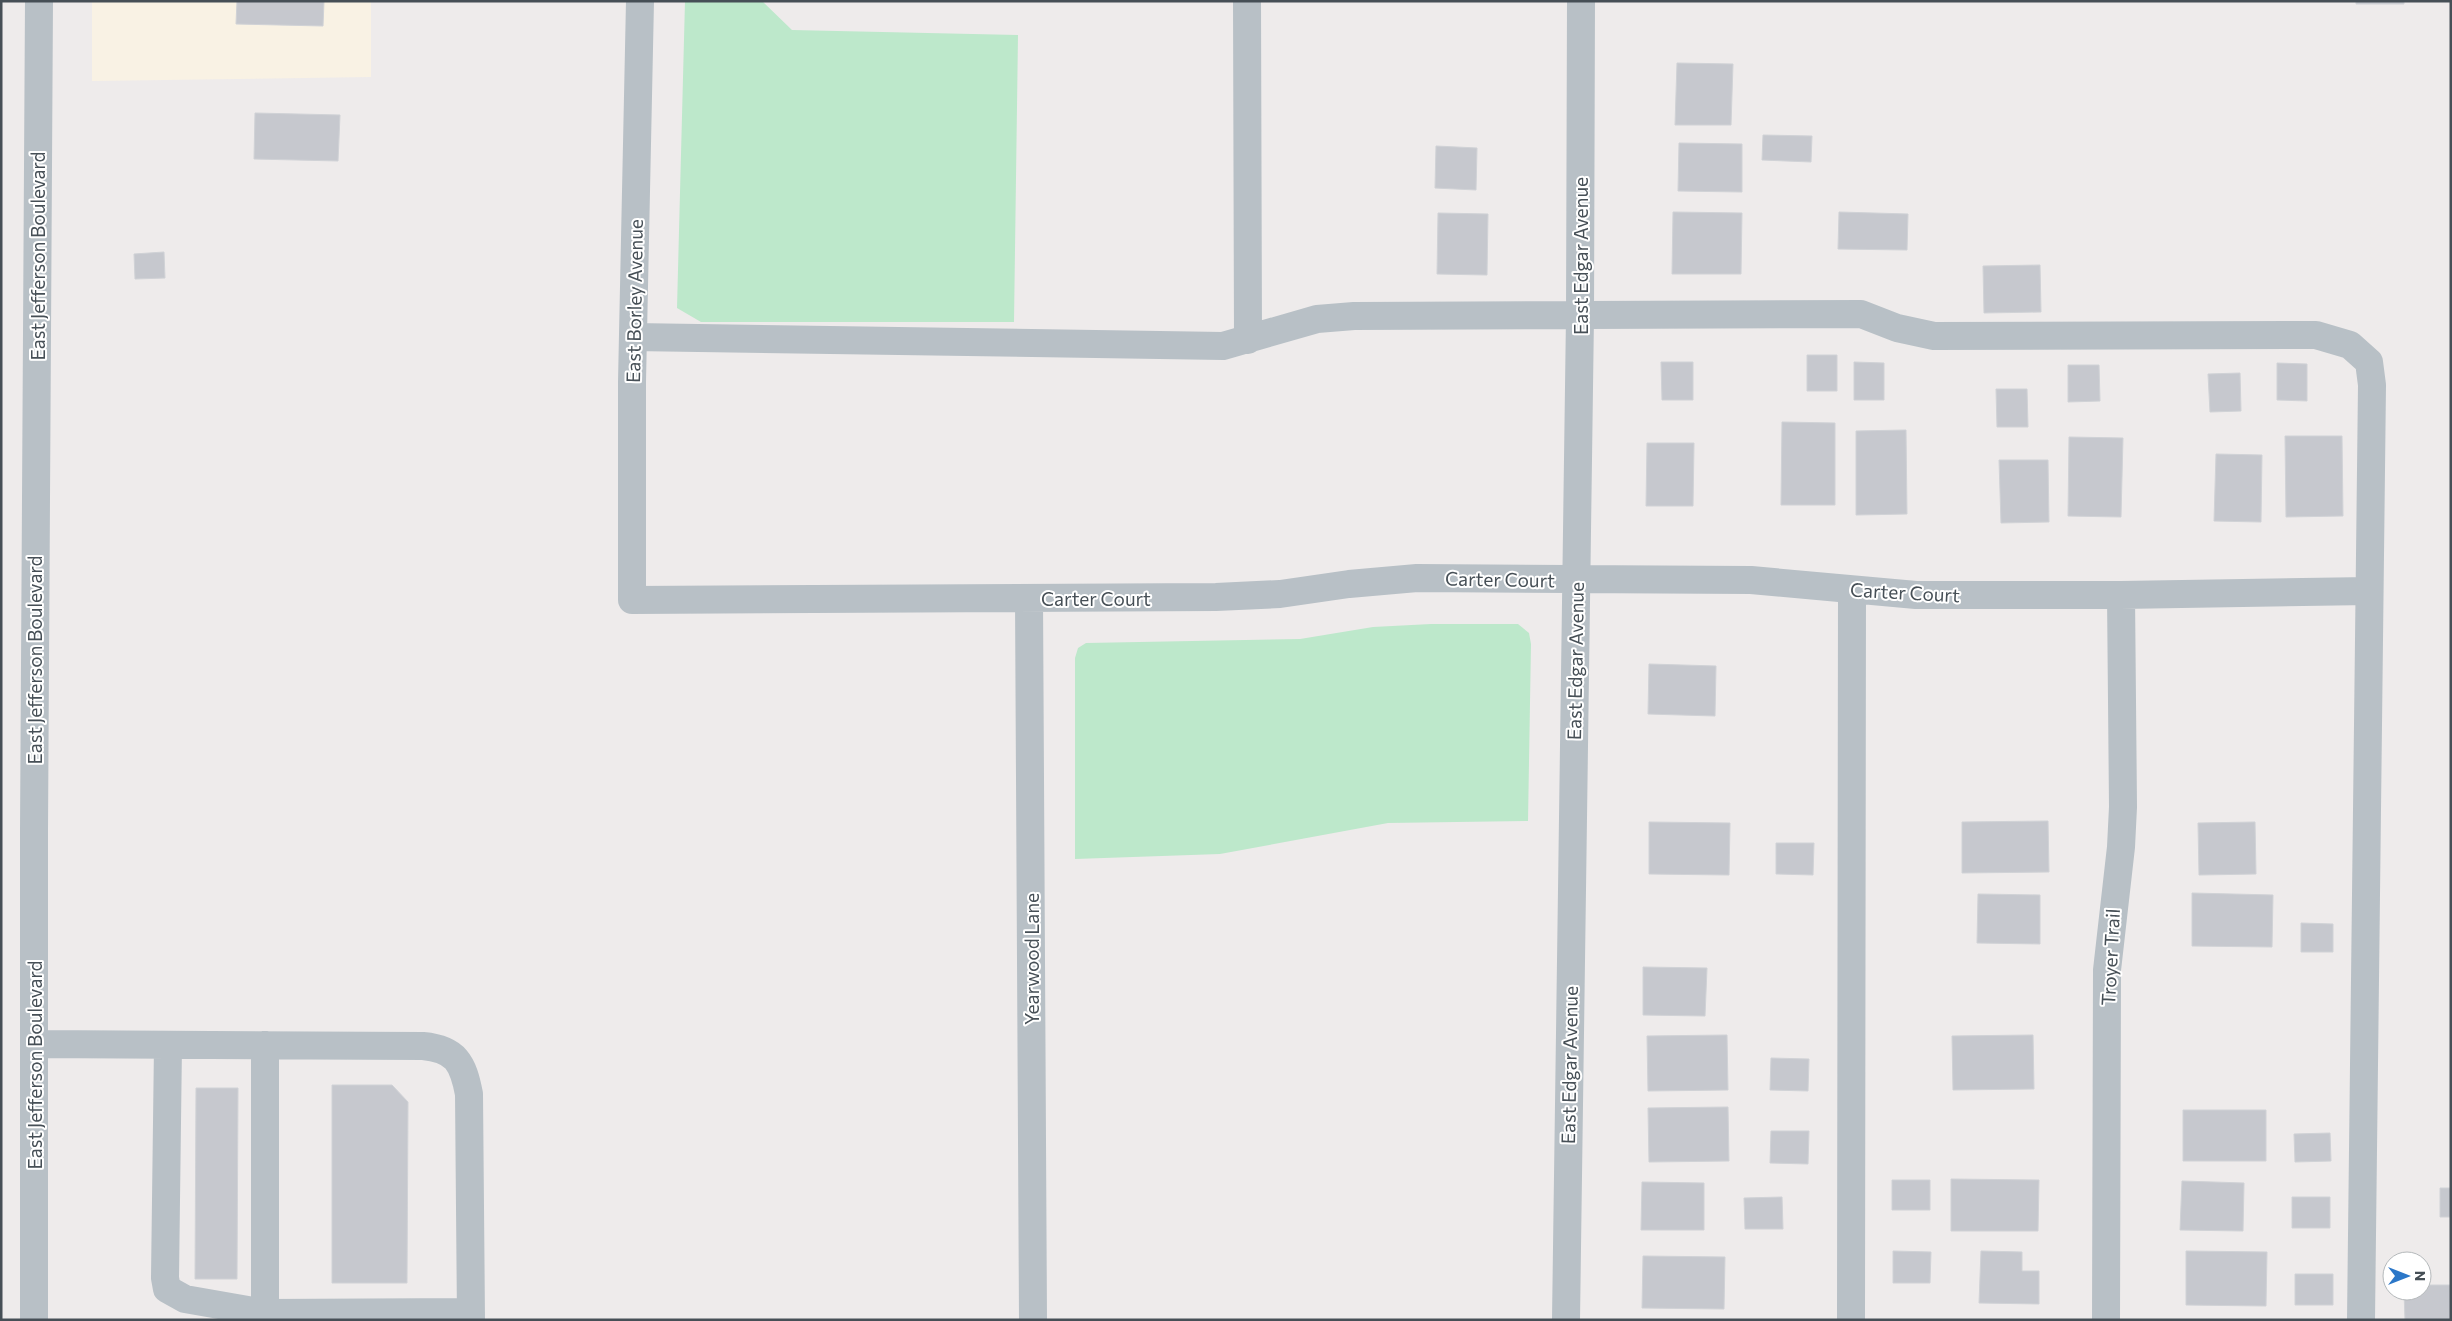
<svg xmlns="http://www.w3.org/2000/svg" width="2452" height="1321" font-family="Commissioner,sans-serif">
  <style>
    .commercial { fill: #f9f2e4 }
    .green { fill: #bde8cb }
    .building { fill: #c6c8ce; stroke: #d0d2d6 }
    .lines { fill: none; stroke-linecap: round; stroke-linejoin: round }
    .minor { stroke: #b8c0c6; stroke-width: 28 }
    .labels { text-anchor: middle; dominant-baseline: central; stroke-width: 4; stroke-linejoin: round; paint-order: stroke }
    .street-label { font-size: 19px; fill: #464f56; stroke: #fff }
  </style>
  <rect width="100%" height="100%" fill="#eeebeb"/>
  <path class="commercial" d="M92,1H371V77L92,81Z"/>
  <path class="green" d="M685,1H762L792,30L1018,35L1014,322H701L677,308Z
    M1431,624H1518L1529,633L1531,644L1528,821L1388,823L1220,854L1075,859V658L1078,648L1086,643L1300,639L1373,627Z"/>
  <path class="building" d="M237,1H324L323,26L236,24Z
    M2356,1H2404V4H2356Z
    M1677,63L1733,64L1731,125H1675Z
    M255,113L340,115L338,161L254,159Z
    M1763,135L1812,136L1811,162L1762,160Z
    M1679,143L1742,144V192L1678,191Z
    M1436,146L1477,148L1476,190L1435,188Z
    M1673,212L1742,213L1741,274H1672Z
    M1839,212L1908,214L1907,250L1838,249Z
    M1438,213L1488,214L1487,275L1437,274Z
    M164,252L165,278L135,279L134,254Z
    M2040,265L2041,312L1984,313L1983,266Z
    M1807,355H1837V391H1807Z
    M1661,362H1693V400H1662Z
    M1854,362L1884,363V400H1854Z
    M2277,363L2307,364V401L2277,400Z
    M2068,365H2099L2100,401L2068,402Z
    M2240,373L2241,411L2210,412L2208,374Z
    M1996,389H2027L2028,427H1997Z
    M1782,422L1835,423V505H1781Z
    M1906,430L1907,514L1856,515V431Z
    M2285,436H2342L2343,516L2286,517Z
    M2069,437L2123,438L2121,517L2068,516Z
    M1647,443H1694L1693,506H1646Z
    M2216,454L2262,455L2261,522L2214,521Z
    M1999,460H2048L2049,522L2001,523Z
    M1649,664L1716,666L1715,716L1648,714Z
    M2048,821L2049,872L1962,873V822Z
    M1649,822L1730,823L1729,875L1649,874Z
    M2255,822L2256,874L2199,875L2198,823Z
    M1776,843H1814L1813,875L1776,874Z
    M2192,893L2273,895L2272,947L2192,946Z
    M1978,894L2040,895V944L1977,943Z
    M2301,923L2333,924V952H2301Z
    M1643,967L1707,968L1705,1016L1643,1015Z
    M1727,1035L1728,1090L1648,1091L1647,1036Z
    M2033,1035L2034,1089L1953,1090L1952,1036Z
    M1771,1058L1809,1059L1808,1091L1770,1090Z
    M332,1085H392L408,1102L407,1283H332Z
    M196,1088H238L237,1279H195Z
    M1728,1107L1729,1161L1649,1162L1648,1108Z
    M2183,1110H2266V1161H2183Z
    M1771,1131H1809L1808,1164L1770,1163Z
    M2330,1133L2331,1161L2295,1162L2294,1134Z
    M1951,1179L2039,1180L2038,1231H1951Z
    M1892,1180H1930V1210H1892Z
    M2182,1181L2244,1183L2243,1231L2180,1230Z
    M1642,1182L1704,1183V1230H1641Z
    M2440,1188H2451V1217H2440Z
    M1782,1197L1783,1229H1745L1744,1198Z
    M2292,1197H2330V1228H2292Z
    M1893,1251L1931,1252L1930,1283H1893Z
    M1981,1251L2022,1252V1271H2039V1304L1979,1303Z
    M2186,1251L2267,1252L2266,1306L2186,1305Z
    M1643,1256L1725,1257L1724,1309L1642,1308Z
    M2295,1274H2333V1305H2295Z
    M2422,1285H2451V1320H2405L2404,1291H2422Z"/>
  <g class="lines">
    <path class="minor" d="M640,1L632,382V600L1216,597L1280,594L1349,584L1417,578L1751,580L1916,595H2121L2369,591
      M1247,1L1248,340
      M633,337L1223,346L1317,319L1354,316L1861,314L1897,328L1934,336L2316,335L2350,345L2369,362L2372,385L2361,1320
      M1029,598L1033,1320
      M34,1044L423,1046C456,1049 463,1063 469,1094L471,1320
      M168,1045L165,1278L167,1289L185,1299L265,1313L471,1312
      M265,1045V1313
      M34,1320V831L39,1
      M1566,1320L1580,316L1581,1
      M1851,1320L1852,590
      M2106,1320L2107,970L2121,847L2123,807L2121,595"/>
  </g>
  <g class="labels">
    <g class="street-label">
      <text transform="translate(37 256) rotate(-90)">East Jefferson Boulevard</text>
      <text transform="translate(1580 256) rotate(-90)">East Edgar Avenue</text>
      <text transform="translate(634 301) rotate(-89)">East Borley Avenue</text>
      <text transform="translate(1500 579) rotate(1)">Carter Court</text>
      <text transform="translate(1905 592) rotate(3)">Carter Court</text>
      <text x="1096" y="598">Carter Court</text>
      <text transform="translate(34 660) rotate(-90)">East Jefferson Boulevard</text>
      <text transform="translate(1575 661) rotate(-89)">East Edgar Avenue</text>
      <text transform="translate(2110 957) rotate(-87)">Troyer Trail</text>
      <text transform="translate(1031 959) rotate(-90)">Yearwood Lane</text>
      <text transform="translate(34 1065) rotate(-90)">East Jefferson Boulevard</text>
      <text transform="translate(1569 1065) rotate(-89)">East Edgar Avenue</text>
    </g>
  </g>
  <rect width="2452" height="1321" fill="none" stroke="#464f56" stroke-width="5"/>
  <g transform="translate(2407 1276) rotate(90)"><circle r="24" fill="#ffffff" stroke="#b5b9bb"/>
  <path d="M0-4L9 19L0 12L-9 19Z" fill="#2b77c8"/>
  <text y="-8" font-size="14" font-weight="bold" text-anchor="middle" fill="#464f56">N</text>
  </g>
</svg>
